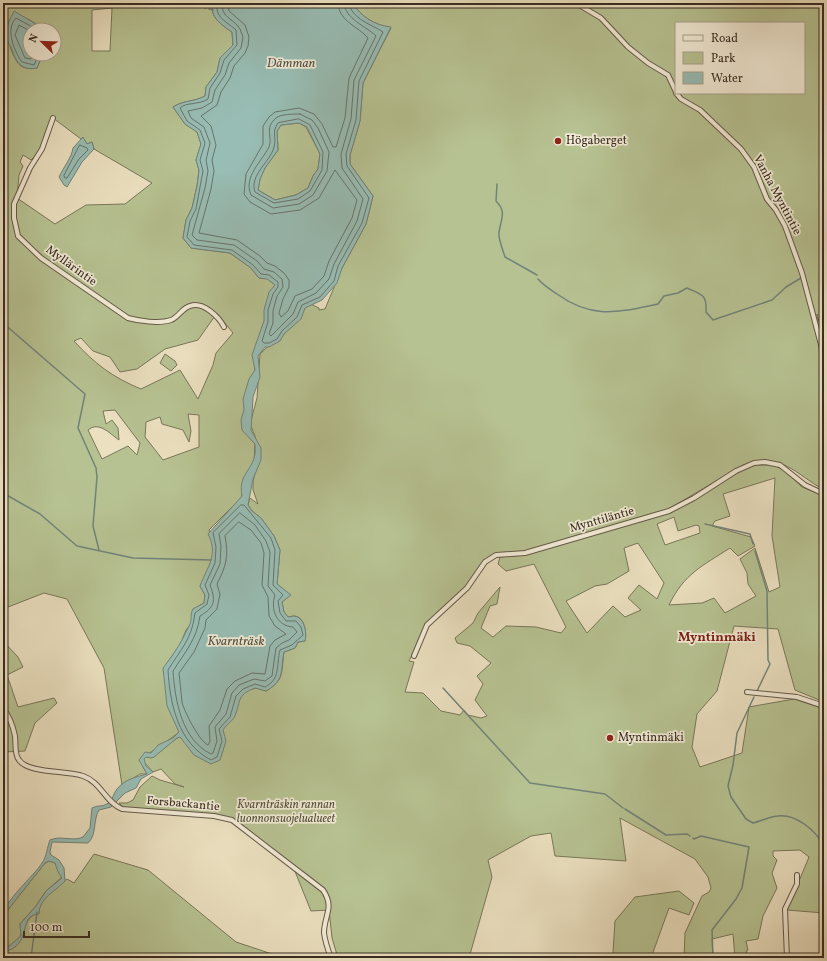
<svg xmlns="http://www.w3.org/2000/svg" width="827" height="961" font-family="Vollkorn,serif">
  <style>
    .green { fill: #b7c292; stroke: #78775a; fill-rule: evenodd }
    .water { fill: #98bdb4; stroke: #72837a; fill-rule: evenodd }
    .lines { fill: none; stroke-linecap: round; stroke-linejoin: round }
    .shore { stroke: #68746b; stroke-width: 1 }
    .stream { stroke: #72837a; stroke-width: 1.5 }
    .street-casing { stroke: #65594a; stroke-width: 6 }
    .street { stroke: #f2ebd6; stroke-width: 4 }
    .poi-dot { fill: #8f2418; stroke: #f2ebd6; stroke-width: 1.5 }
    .labels { text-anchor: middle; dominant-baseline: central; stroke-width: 3.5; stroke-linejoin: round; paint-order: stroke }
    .poi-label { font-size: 12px; fill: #382c22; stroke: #f2ebd6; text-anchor: start }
    .street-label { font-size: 12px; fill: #382c22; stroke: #f2ebd6 }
    .park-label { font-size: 12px; font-style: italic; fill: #58523e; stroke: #f2ebd6 }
    .water-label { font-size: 13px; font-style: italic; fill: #505046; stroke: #f2ebd6 }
    .neighbourhood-label { font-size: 13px; font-weight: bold; fill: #7a1f14; stroke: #f2ebd6 }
  </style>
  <rect width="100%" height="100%" fill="#ebe0c0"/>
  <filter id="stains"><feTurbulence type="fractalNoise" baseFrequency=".005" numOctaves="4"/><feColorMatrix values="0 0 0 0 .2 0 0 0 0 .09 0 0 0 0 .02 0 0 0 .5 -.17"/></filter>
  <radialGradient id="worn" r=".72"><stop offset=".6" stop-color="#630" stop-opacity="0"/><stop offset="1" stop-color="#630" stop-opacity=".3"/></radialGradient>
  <path class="green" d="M3,3H213C209,17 222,25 232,32L233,45L220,58L217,72L206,87L205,96C194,102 184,100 173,107L185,124L197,132L201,144L196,160L199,170L197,186L192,208L186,220L183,238L191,248L230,253L251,268L259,278H267L275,285L273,287L285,292L278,305L276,325L254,351L255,370L242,424L244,429L255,444L254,462L248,471L241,498L209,530C218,556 215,565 200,586L205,595L204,603L193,609L191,624L186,630L180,645L167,663L174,673L195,682L246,691L256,688L266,691C285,680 281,672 284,652L295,648L298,642L305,641C307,634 305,617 295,616C292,616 290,617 288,617L284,612L282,602L290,595L277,584L280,550L274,536L261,518L252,511L248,505L250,498L258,504L253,490V481L259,459L255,436L250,424L257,398L260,354L287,328L290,312L296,297L319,308V310L325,309L342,268L366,224L373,196L350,164V155L360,121L363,83L391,28C373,24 363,18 352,3H824V341L817,314L820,359L824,372V488L819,487C789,468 780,454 743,465L667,510L525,552L495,554L485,560L466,587L427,624L409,661L414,662L405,692L423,693L441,711L460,715L464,710L468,715L481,718L487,716L475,700L483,684L477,676L491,663L470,646L457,643L455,638L473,623L478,613L500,587L497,604L490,606L481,628L493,637L506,626L536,627L561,633L566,627L534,564L506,571L498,564L500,557L525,555L669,512L697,498L744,469L755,465H774L785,471L802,487L824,496V702L795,690L778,629L734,626L717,691L697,714L692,747L700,767L742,753L749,707L794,699L824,709V913L787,910L809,857L800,850L773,851V856L777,860L772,873L777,888L763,916L758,939L746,941L748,950H747L746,955L749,958H735L733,934L712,939L713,958H684L685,933L702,896L709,892L711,888L708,877L695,859L620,818L626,861L555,856L551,833L531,836L488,860L492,877L469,958H338L332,938L329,910L311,911L292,864L288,866L233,821L218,817L124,808L119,803H127L133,800L140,787L152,776L160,780L184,787L175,784L161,769L153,772L144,762L143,767L147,774H140L122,785L104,668L67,599L44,593L3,609ZM112,8L110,51H92V10ZM14,13L16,18L26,23L28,19L41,27L42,30H54V54H43L37,68C31,69 26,69 21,66C14,62 6,37 7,30L11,32L13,26L8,23ZM676,23H804V93H676ZM53,118L81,139L83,138L87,144L92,142L94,149L152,183L125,204L86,205L55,224L17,198L19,175L23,166L20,162L23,155L31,160L42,149ZM217,313L233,333L216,353L213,365L198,399L180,370L141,389C112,377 95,364 74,341L81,338L93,351L110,357L120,372L137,369L165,349L198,340ZM115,410L140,443L137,455L128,446L102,459L88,430C99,421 109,433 119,440L118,428L112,420L106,424L103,411ZM188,414L199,415V447L163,460L145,437L146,422L160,417L162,424L183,430L189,442L191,431ZM775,478L772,536L780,587L769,592L755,548L740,559L747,573L748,584L756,596L725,613L714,598L702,603L669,605C684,574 702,566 730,548L738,556L755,546L751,537L712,526L715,521L730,516L723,494ZM674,517L678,531L696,525L699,526L700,533L665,545L657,524ZM638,543L664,583L657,599L639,585L628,598L641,610L625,617L613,606L587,633L566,601L595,586L607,584L629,571L624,548ZM179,732V737L164,747L154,757H147L149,753C152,752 176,735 179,732Z
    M299,123L306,127L320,154L318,169L313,176L308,188L296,195L275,200L258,190L260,179L265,168L278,150L277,131L281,125Z
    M165,354L175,361L177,365L171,371L160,363Z
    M3,641L18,657L23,667L7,675L18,707L54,698L57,703L35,723L25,751L3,752Z
    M94,854L148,870L236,942L281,957L3,958V952C33,945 16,919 39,913C37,900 58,885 67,879L74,883Z
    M49,861L55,863L62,877L46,891L36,906L20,924C20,927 22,931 21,934C20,940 8,947 3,949V916L45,863Z
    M679,891L694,903L689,915L669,908L651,958H620L613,953L615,921L635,897Z"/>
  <path class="water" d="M213,3H352C362,17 374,25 391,27L363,83L360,121L350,155V164L373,196L366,224L342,268L337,283L322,300L305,308L301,319L284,334L280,341L269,347H265L258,356L260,377L253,397L251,430L261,448V460L253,479L248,505L252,511L261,518L274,536L280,550L277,584L291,595L282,602L284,612L288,617C290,617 292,616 294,616C305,617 307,634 305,641L298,642L295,648L284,652C280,672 285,680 266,691L255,688C235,696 242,701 234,718C231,722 226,725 223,730L226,741L220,760L211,764L194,755L180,737L177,738L154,757L151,758L146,757L144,759L146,766L153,772L141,779L136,788L125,793L111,807L99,810C93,819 97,835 88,843L52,842L50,852L51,855L59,860L64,868L65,881C56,891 39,898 39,914C16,915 35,945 3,952V949L8,947L21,936L20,924L36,906L46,891L62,878L58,872L55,863L49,861L45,863L3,916C3,902 34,876 42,863C47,856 47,847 50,840C61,835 73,842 83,837L90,828L92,808C97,805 102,807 107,804C113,800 113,794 117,789C125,779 136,777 147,774L139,760L145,752L151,753L158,745L173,738L179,732L167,706L163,668C175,653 182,641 190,624C192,619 190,614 193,609L204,603L205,595L200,586C207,567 219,555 208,534L242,496C237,471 258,470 255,444L242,430L241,420L244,410L243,399L249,379L255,370L252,355L264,321V310L269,292L275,285L267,279L259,278L251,268L230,253L191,248L183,238L186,220L192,208L197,186L199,170L196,160L201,144L197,132L185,124L173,107C184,100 194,102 205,96L206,87L217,72L220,58L233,45L232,32C222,25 209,17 213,3ZM299,123L307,127L320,154L318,169L313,176L308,188L296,195L275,200L258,190L260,179L265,168L278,150L277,131L281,125Z
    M14,11L41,27L42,30H30V54H43L37,68C20,71 16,61 11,47C9,44 6,39 6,35C6,27 10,19 14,11Z
    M83,137L87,144L92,142L94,149L82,162L67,187L64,185L59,177C63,168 72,157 73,148Z"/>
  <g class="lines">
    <path class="shore" d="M217,3C215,18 226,21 236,30L237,45L224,60L220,73L210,88L208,99C199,105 186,102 180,108L187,121L200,130L205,143L200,160L203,171L200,187L196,209L190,221L187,237L194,245L232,250L253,265L261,274L269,275L278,282V287L273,294L268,310V322L262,341L264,343H269L277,339L282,331L297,317L302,305L320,297L334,281L338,266L362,223L369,198L347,166L346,154L356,120L359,81L383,32C373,25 351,19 349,3
      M222,3C221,18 233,18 240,29L243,37L241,48L229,63L225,75L215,90L212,102L202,108L188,111L191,118L204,127L210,143L206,160L208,171L205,188L192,235L197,240L234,245L257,261L264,269L274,272L282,279L283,287L277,296L273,311V323L269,334L271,336L293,314L298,302L316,293L329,279L334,264L357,221L363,199L342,168L341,154L351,119L354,80L376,36C366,26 345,19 344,3
      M228,3L229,11L245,25L249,37L248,46L245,53L234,66L230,78L221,92L217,105L201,116L211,126L216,145L212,160L214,171L211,189L199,233L237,240L260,256L267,263L275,266L284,273L289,280V287L283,299L279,313L281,317L288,311L295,296L312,289L324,276L329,261L352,218L357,200L335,170L319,198L300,210L271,214L250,202L244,194L246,174L263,144V126L269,117L275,112L299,108L314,114L322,124L333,147H336L345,118L349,78L368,38C358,26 339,22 338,3
      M38,30L16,18C5,29 14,51 22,62L34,65L39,54
      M30,31L19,25L15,35L25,58L31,59L33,54
      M300,114L312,120L318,128L329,152L327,171L313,195L299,204L273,208L251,195C243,177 262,161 269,147C273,137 264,128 276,118C281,114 293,114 300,114Z
      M299,119L310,125L323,152L322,170L310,191L298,199L274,203L255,192C249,175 271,161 274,147C277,137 271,133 278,123Z
      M80,145L87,148L88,150L79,159L67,178H65L64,176Z
      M241,505H244L271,538L275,550L273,585L283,595L278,601L280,613L286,621H296L301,627L303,635L292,645L280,650C276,665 281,679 265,687L255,684L243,689L236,696L230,717L219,729L222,741L217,757L211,760C178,743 170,704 168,670C181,649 192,639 195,613L207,604L209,595L205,585L215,563L216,547L213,533Z
      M240,513L255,525L266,541L270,552L268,586L275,595C270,610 277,626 293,627L297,632L289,640L282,643L276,648L272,676L265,681L254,679L239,685L232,693L226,714L215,727L217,741L213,753L211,754C182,740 175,701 173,671C185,652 197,639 200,616C215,607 216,601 210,585L220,564L221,546L219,534Z
      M239,522L251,530L261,543L264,553L262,585L268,597L269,616L275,626L286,634L275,640L270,646L265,674L252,673L235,681L227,689L220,710L209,726L210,741L208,745C199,741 184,711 182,702C181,692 180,682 179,673L194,652L205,628L206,620L217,609L220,594L217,584C226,566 229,557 225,536Z"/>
    <path class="stream" d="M190,3L206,8
      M209,9L213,10
      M497,184L496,201C507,212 501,219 499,232C498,239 503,250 505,257L537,275
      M538,279C543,285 551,290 557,294C593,320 619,312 658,304L664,296L678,293L687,288C702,295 707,294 706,312L713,320L772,300L786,287L801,278
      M3,323L85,394L78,428L96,468L97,477L93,526L99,550
      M3,493L40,514L77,546L133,558L211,560
      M705,524L750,534L753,544
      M755,551L767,591L768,660L770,664L757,691
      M443,688L530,783L605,794L623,808
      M754,697L737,733L733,765L728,786L731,797L746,819L753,823C761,821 769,817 777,816C796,813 816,831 824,846
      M625,809L666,835L687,834L690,836
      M693,838L694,839L701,836L749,847L742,888L736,899L712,930L713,958
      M31,958L37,912"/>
    <g class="street-casing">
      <path id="street" d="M576,3L601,18L628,47L648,63L668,75L676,92
        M676,93L681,99L700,110L741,149L754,167L767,199L776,210L785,226L802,273L824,356
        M53,118L42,149L30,168L14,204V218L18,236L41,258L128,318C139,321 159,324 171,320C179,317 182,308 190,306C203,301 219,317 224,327
        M414,656L427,625L467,588L485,562L496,555L525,553L669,511L694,498L736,471L754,463L765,462L780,465L805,485L824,494
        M747,692L797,697L824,706
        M3,708C9,716 13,726 15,736C16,743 14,754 19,760C29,774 66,770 83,776C101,782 105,802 122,809L214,816L232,820L323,890C335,908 324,915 324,933C325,941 328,950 331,958
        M787,958L785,909L797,884V875"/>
    </g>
    <use href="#street" class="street"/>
  </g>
  <g class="poi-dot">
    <circle cx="558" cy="141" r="4"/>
    <circle cx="610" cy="738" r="4"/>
  </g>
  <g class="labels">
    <g class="poi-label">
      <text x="566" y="141">Högaberget</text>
      <text x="618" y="738">Myntinmäki</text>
    </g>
    <g class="street-label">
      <text transform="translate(777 195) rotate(62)">Vanha Myntintie</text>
      <text transform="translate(71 266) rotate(36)">Myllärintie</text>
      <text transform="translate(602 520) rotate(-16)">Mynttiläntie</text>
      <text transform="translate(183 804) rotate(5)">Forsbackantie</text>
    </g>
    <g class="park-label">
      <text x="286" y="805">Kvarnträskin rannan<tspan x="286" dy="14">luonnonsuojelualueet</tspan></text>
    </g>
    <g class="water-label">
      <text x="291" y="64">Dämman</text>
      <text x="236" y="642">Kvarnträsk</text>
    </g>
    <g class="neighbourhood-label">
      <text x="717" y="638">Myntinmäki</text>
    </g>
  </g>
  <rect width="827" height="961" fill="none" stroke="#ebe0c0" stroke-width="16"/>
  <rect x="4" y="4" width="819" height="953" fill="none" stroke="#382c22" stroke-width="2"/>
  <rect x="8" y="8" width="811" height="945" fill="none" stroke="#382c22"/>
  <rect x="675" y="22" width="130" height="72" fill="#f2ebd6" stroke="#a89f8e"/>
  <rect x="683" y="35" width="20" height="6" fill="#f2ebd6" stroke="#a89f8e"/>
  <text x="711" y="42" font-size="12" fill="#382c22">Road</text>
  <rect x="683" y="52" width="20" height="12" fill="#b7c292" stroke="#a89f8e"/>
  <text x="711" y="62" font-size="12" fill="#382c22">Park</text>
  <rect x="683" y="72" width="20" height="12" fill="#98bdb4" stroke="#a89f8e"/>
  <text x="711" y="82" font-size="12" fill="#382c22">Water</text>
  <g transform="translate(42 42) rotate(293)"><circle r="19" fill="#f2ebd6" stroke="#a89f8e"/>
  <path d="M0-3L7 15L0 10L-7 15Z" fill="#8f2418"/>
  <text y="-6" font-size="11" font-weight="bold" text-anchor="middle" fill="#382c22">N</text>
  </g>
  <path d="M24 931v6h65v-6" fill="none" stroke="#382c22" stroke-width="2"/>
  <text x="30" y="931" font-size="12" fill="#382c22" stroke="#f2ebd6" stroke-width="3" paint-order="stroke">100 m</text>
  <rect width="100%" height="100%" filter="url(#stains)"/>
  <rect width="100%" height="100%" fill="url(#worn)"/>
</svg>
